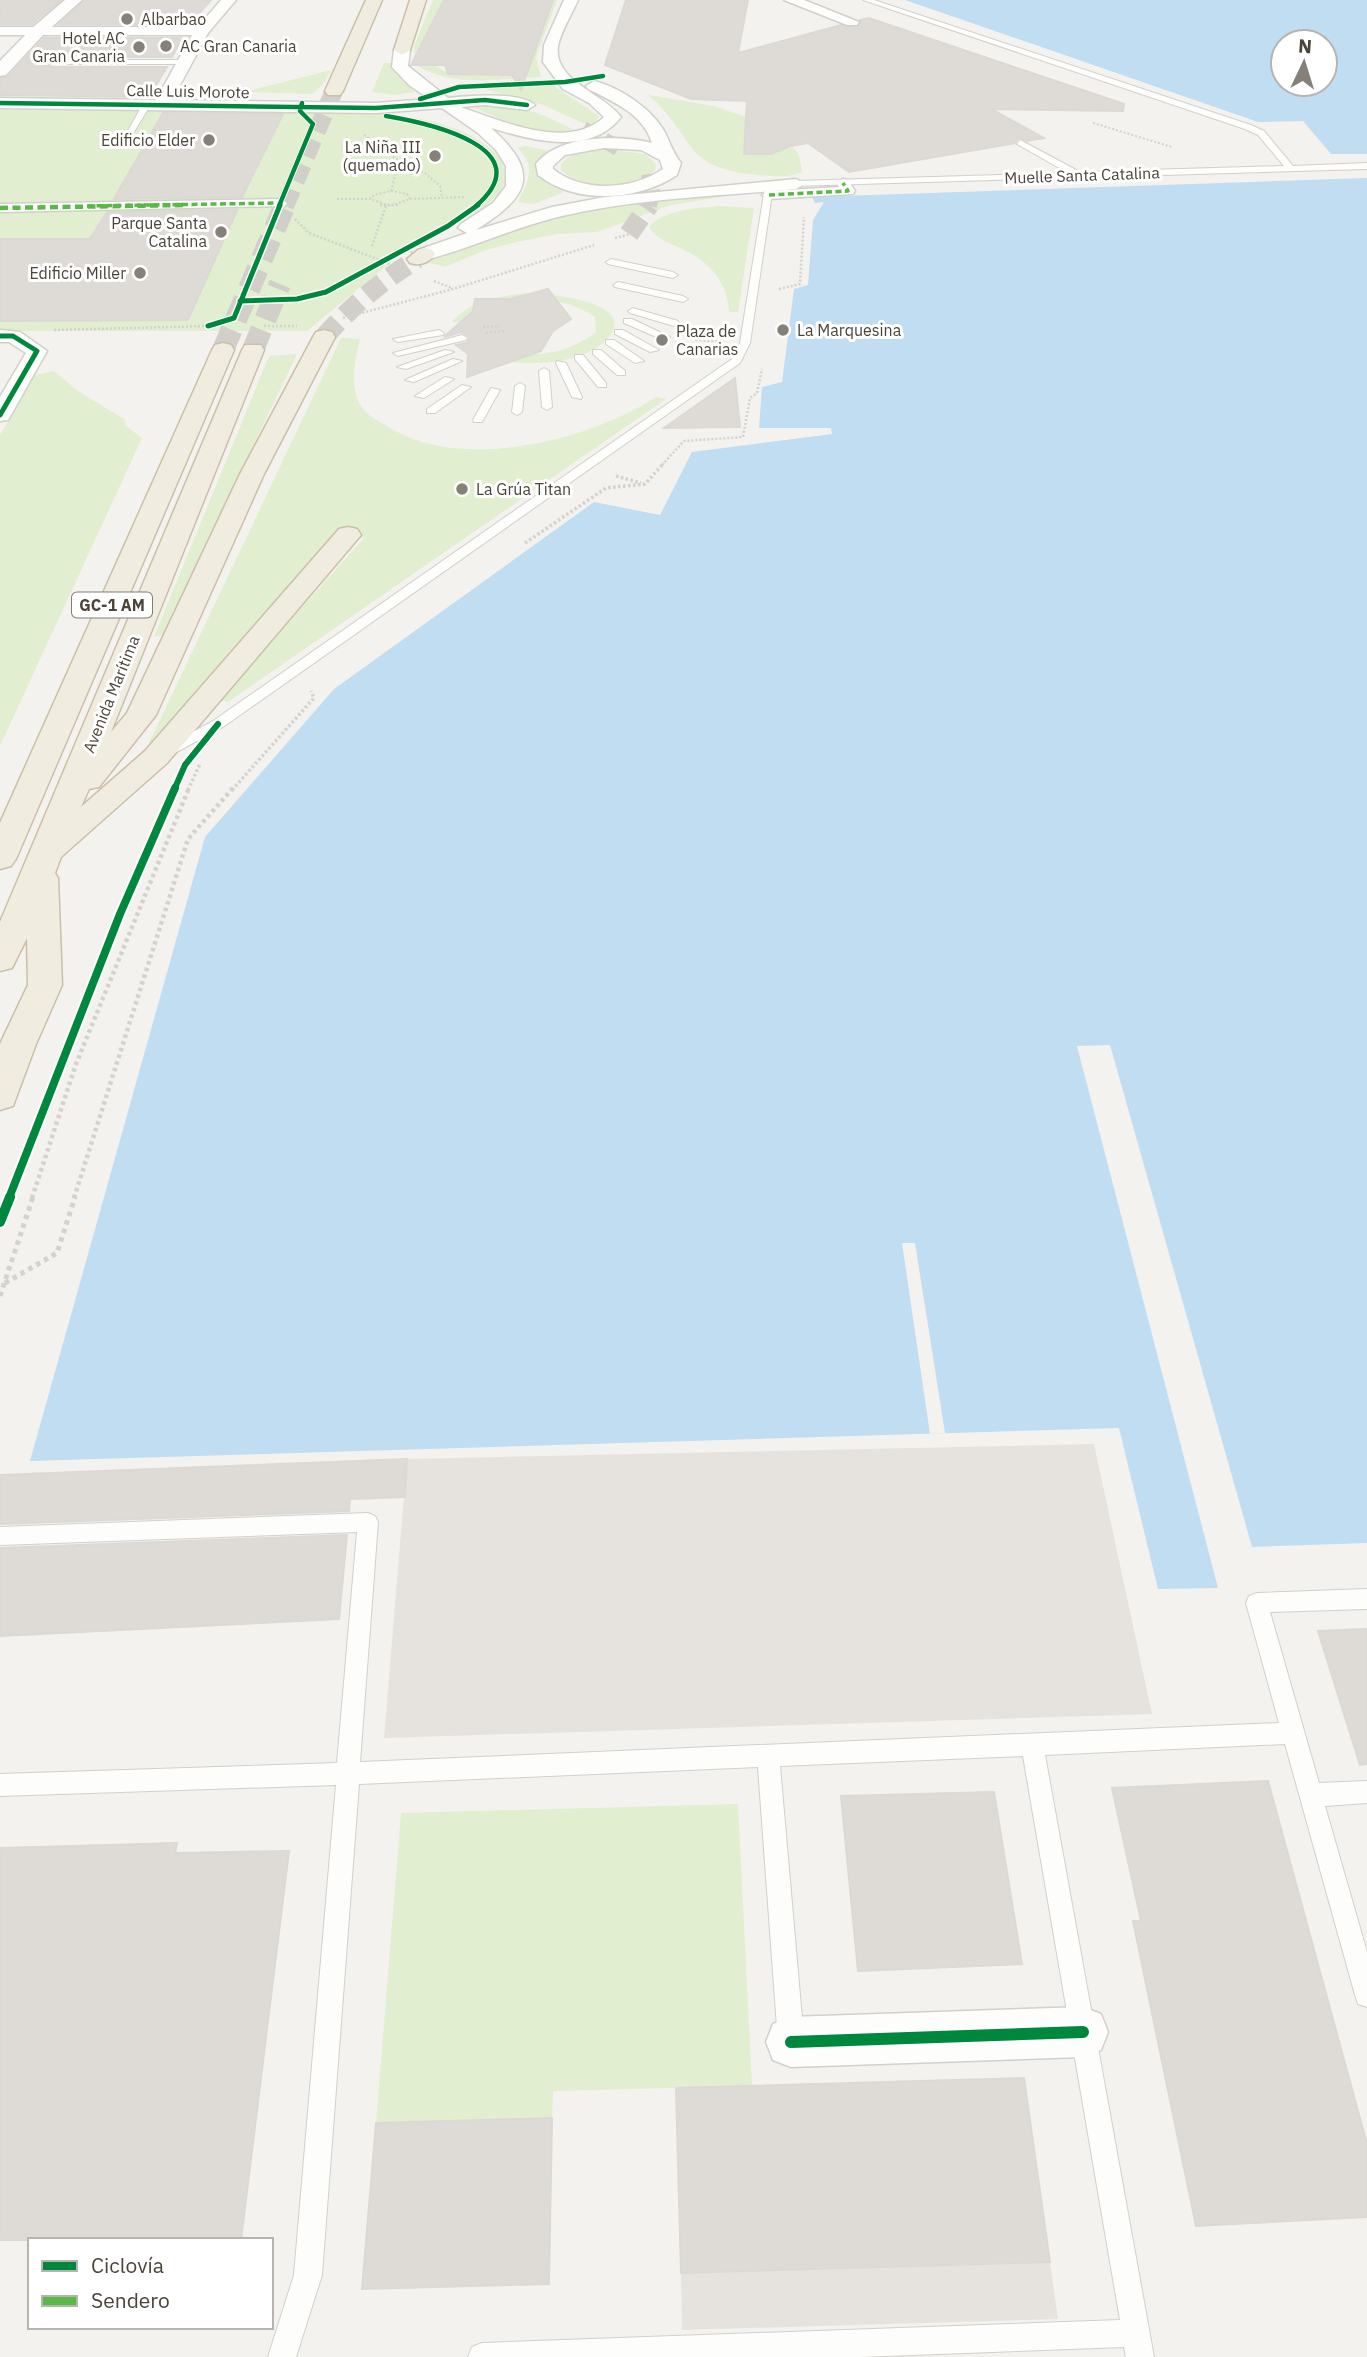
<svg xmlns="http://www.w3.org/2000/svg" width="1367" height="2357" font-family="'IBM Plex Sans',sans-serif">
  <style>
    .green { fill: #e1eecf }
    .parking { fill: #e6e3df }
    .water { fill: #c0ddf1; fill-rule: evenodd }
    .pier { fill: #f4f2ee }
    .building { fill: #dedbd6; stroke: #dcd9d4; stroke-width: 2 }
    .lines { fill: none; stroke-linecap: round; stroke-linejoin: round }
    .minor-tunnel-far1 { stroke: #d2cfca; stroke-width: 16; stroke-dasharray: 16 8; stroke-linecap: butt }
    .minor-tunnel { stroke: #d2cfca; stroke-width: 20; stroke-dasharray: 20 10; stroke-linecap: butt }
    .trunk-tunnel-far1 { stroke: #d2cfca; stroke-width: 18; stroke-dasharray: 18 9; stroke-linecap: butt }
    .trunk-tunnel { stroke: #d2cfca; stroke-width: 22; stroke-dasharray: 22 11; stroke-linecap: butt }
    .service-casing { stroke: #d2d0cb; stroke-width: 2 }
    .pedestrian-casing { stroke: #d2d0cb; stroke-width: 3 }
    .minor-casing { stroke: #d2d0cb; stroke-width: 3 }
    .tertiary-casing { stroke: #d2d0cb; stroke-width: 3 }
    .trunk-casing { stroke: #ccbfa9; stroke-width: 3 }
    .path-far4 { stroke: #d3d2cc; stroke-width: 2; stroke-dasharray: 2 2; stroke-linecap: butt }
    .path-far3 { stroke: #d3d2cc; stroke-width: 2.5; stroke-dasharray: 2 2; stroke-linecap: butt }
    .path-far2 { stroke: #d3d2cc; stroke-width: 3.5; stroke-dasharray: 2.5 2.5; stroke-linecap: butt }
    .path-far1 { stroke: #d3d2cc; stroke-width: 4.5; stroke-dasharray: 3.5 3.5; stroke-linecap: butt }
    .path { stroke: #d3d2cc; stroke-width: 5; stroke-dasharray: 4.5 4.5; stroke-linecap: butt }
    .service { fill: #fdfdfc; fill-rule: evenodd }
    .pedestrian { fill: #fdfdfc; fill-rule: evenodd }
    .minor { fill: #fdfdfc; fill-rule: evenodd }
    .tertiary { fill: #fdfdfc; fill-rule: evenodd }
    .trunk { fill: #f0ece0; fill-rule: evenodd }
    .quiet-far1 { stroke: #58b947; stroke-width: 3.5; stroke-dasharray: 6 3.5; stroke-linecap: butt }
    .quiet { stroke: #58b947; stroke-width: 4.5; stroke-dasharray: 8 4.5; stroke-linecap: butt }
    .cycleway-far5-casing { stroke: #fff; stroke-width: 6 }
    .cycleway-far4-casing { stroke: #fff; stroke-width: 8 }
    .cycleway-far3-casing { stroke: #fff; stroke-width: 10 }
    .cycleway-far2-casing { stroke: #fff; stroke-width: 12 }
    .cycleway-far1-casing { stroke: #fff; stroke-width: 14 }
    .cycleway-casing { stroke: #fff; stroke-width: 17 }
    .cycleway-far5 { stroke: #00873e; stroke-width: 4.5 }
    .cycleway-far4 { stroke: #00873e; stroke-width: 5 }
    .cycleway-far3 { stroke: #00873e; stroke-width: 6 }
    .cycleway-far2 { stroke: #00873e; stroke-width: 8 }
    .cycleway-far1 { stroke: #00873e; stroke-width: 10 }
    .cycleway { stroke: #00873e; stroke-width: 12 }
    .poi-dot { fill: #868178; stroke: #fff; stroke-width: 2.5 }
    .labels { text-anchor: middle; dominant-baseline: central; stroke-width: 6; stroke-linejoin: round; paint-order: stroke }
    .far-poi-label { font-size: 16px; fill: #4b4439; stroke: #fff; text-anchor: start }
    .far-street-label { font-size: 16px; fill: #4b4439; stroke: #fff }
    .shield { fill: #fff; stroke: #817c74; stroke-width: 2 }
    .shield-label { font-size: 16px; font-weight: bold; fill: #4b4439 }
  </style>
  <rect width="100%" height="100%" fill="#f4f2ee"/>
  <path class="green" d="M433,0H444L424,39L425,65H434L448,73L526,76L553,0H557L536,57L541,77C498,79 453,88 416,65L414,46Z
    M384,63H396L402,80L414,92L395,95L372,92Z
    M331,70L323,84L312,94L244,92Z
    M546,81L599,116L592,127L543,105L469,85Z
    M648,95L713,106L750,118L748,153L771,154L779,148L792,146L799,155L802,172C790,178 773,176 760,175C679,169 698,137 648,95Z
    M468,105C509,99 545,114 580,133C539,139 504,120 468,105Z
    M0,110L370,112C416,117 471,123 503,161L505,182L499,193L481,211L401,254L307,331H0Z
    M525,146L550,151L538,165L537,172L546,183L564,192L534,204L518,202C527,183 538,166 517,148Z
    M604,149L645,154L656,164L655,170C633,189 582,191 561,170V164C571,152 588,150 604,149Z
    M740,194L671,205L597,232L557,234L517,242L486,250L445,267L427,262C526,216 632,198 740,194Z
    M720,206L754,208L738,312H729C728,284 711,263 686,251C671,243 658,241 649,227C664,209 699,208 720,206Z
    M528,293C546,293 644,302 606,340C574,372 491,368 457,344C482,338 477,346 498,350C533,358 567,355 596,332L595,317C538,278 508,326 452,322C471,300 500,296 528,293Z
    M341,338L360,339C354,363 347,397 369,415C375,420 384,424 392,429C463,472 591,440 656,397L666,399L228,702L219,700L364,538L334,533L154,744L148,745Z
    M297,354L163,635L154,637L269,356Z
    M54,371L78,391L124,419L126,426L142,438L0,746V435L35,375Z
    M738,1804L752,2086L553,2091L552,2118L376,2123L401,1813Z"/>
  <path class="parking" d="M1094,1444L1152,1714L384,1738L407,1459Z
    M1050,2262L1058,2319L682,2330L681,2273Z"/>
  <path class="water" d="M905,0H1367V154H1331L1303,121L1258,122ZM1325,42V84H1283V42Z
    M1367,178V1543L1252,1547L1110,1045L1077,1046L1218,1588L1158,1589L1119,1428L30,1461L205,837L334,689L594,502L660,515L692,452L832,434L831,428H759L762,387L782,382L794,289L808,285L813,220L824,202L815,203L812,197Z"/>
  <path class="pier" d="M902,1243H915L945,1433L930,1434Z"/>
  <path class="building" d="M0,0H61L32,24H0Z
    M85,0H211L190,24H59Z
    M444,0H553L521,90L512,75L448,74L445,65H411Z
    M626,0H748L738,53L841,25L857,28L860,20L869,18L1124,104L1123,111L991,109L1044,138L1027,141L1019,137L1015,143L849,172L808,143L790,146L771,154H744L747,101L691,99L605,65Z
    M44,38H182L172,57H54L49,62L51,67H167L149,97L0,95V78L8,77Z
    M163,113L283,114L242,197L114,199Z
    M237,210L188,320L0,321V239H90L107,212Z
    M548,289L571,319L553,331L541,351L467,377L468,354L456,345L467,343L470,337L461,332L444,337L473,311L475,299H511Z
    M735,378L740,427L664,428Z
    M407,1459L405,1497L350,1499L349,1511L0,1524V1475Z
    M347,1535L339,1619L0,1636V1548Z
    M1367,1629V1764L1360,1765L1318,1631Z
    M1268,1781L1367,2144V2217L1196,2226L1133,1921H1141L1112,1788Z
    M994,1792L1022,1964L858,1971L841,1796Z
    M177,1843L175,1853L289,1851L241,2240H0V1848Z
    M1024,2078L1050,2262L681,2273L676,2088Z
    M552,2118L549,2284L362,2289L376,2123Z"/>
  <g class="lines">
    <path class="minor-tunnel-far1" d="M583,129L622,150
      M649,206L652,192L649,174"/>
    <path class="minor-tunnel" d="M629,234L649,205
      M324,337C352,306 381,281 417,259"/>
    <path class="trunk-tunnel-far1" d="M285,206L334,91"/>
    <path class="trunk-tunnel" d="M223,350L285,205
      M253,350L280,284"/>
    <g class="service-casing">
      <path id="service" d="M863,0H874L1251,125L1264,131L1293,166L1367,163V169L793,186L796,181L1068,173L1017,144L1020,140L1080,172L1284,166L1258,135L1245,129Z
        M54,60H185L189,62L185,64H51Z
        M144,102L151,104L126,145H120Z
        M769,184L773,187L750,343L740,363L223,727L171,755H161V749L213,721L732,359L740,343L765,187Z
        M611,259L673,272L678,275L673,278L608,264L606,262Z
        M618,282L683,296L688,299L683,302L615,287L613,285Z
        M633,308L678,321L679,323L674,326L630,313L628,311Z
        M624,319H632L670,337L661,339L624,323Z
        M439,330L444,333L443,335L398,342L393,339Z
        M615,330H623L659,350L650,352L615,334Z
        M462,335L467,338L466,340L398,356L393,353Z
        M606,340H614L644,361L635,363L606,344Z
        M445,350L454,352L406,369L397,367Z
        M593,350H601L625,371V375H617L593,354Z
        M575,355H583L606,383V387H598L575,359Z
        M453,359L462,361L414,382L405,380Z
        M557,361L566,363L582,397L581,399L572,397L556,363Z
        M544,368L549,371L552,407L547,410L542,407L539,371Z
        M445,377L454,379L424,398L415,396Z
        M520,383L525,386L522,412L517,415L512,412L515,386Z
        M462,385L471,387L435,413H427V409Z
        M491,388L500,390L482,422H474L473,420Z
        M368,1513L375,1516L378,1522L360,1762L1279,1723L1246,1603L1249,1596L1257,1593L1367,1589V1609L1270,1612L1319,1783L1367,1781V1803L1325,1806L1367,1952V2007L1358,2004L1355,1995L1285,1744L1045,1755L1154,2357H1126L1124,2347L860,2357H468L472,2347L482,2343L1120,2320L1023,1756L780,1766L804,2041L800,2050L791,2054L782,2050L778,2041L758,1767L359,1784L322,2275L296,2357H268L294,2275L336,1785L0,1796V1774L337,1763L357,1532L0,1545V1527Z"/>
    </g>
    <g class="pedestrian-casing">
      <path id="pedestrian" d="M843,179L848,180L855,191L853,194L769,199L762,195L769,191L839,187L836,183Z
        M280,199L287,203L285,206L0,212V204Z"/>
    </g>
    <g class="minor-casing">
      <path id="minor" d="M221,0H236L208,33L172,100L376,103L429,99L409,85L392,67L394,50L402,45L410,50L408,66L448,98C468,96 520,91 535,105L527,110L485,105L461,107L463,108C503,121 568,151 604,117L589,103L563,89L543,62L544,45L564,0H578C572,14 561,31 558,46C553,81 603,93 621,117C590,157 532,140 491,128C542,173 529,197 476,230L552,207L605,197L796,179L805,184L796,189C718,196 639,198 562,216C515,227 472,248 425,260L418,258L416,254L418,250L467,233L458,228L461,224L493,203L506,186V166L496,150L478,133L442,108L376,113L0,108V98L156,100L192,35H0V27H198Z
        M784,0H804L859,22L857,25H847Z
        M594,81C619,87 649,107 663,129C670,141 672,152 681,163L677,175C638,201 576,205 538,175L536,164C559,134 619,135 652,143C643,114 614,102 588,89L586,86ZM604,148L641,150L660,160L663,169C632,190 583,193 553,169V166L565,155Z
        M0,330L20,332L47,351L11,415L8,420L0,421V397L26,353L9,342H0Z
        M1083,2007L1101,2014L1108,2032L1101,2050L1083,2057L791,2067L773,2060L766,2042L773,2024L791,2017Z"/>
    </g>
    <g class="tertiary-casing">
      <path id="tertiary" d="M65,0H82L44,34L6,75L0,76V61L32,28Z"/>
    </g>
    <g class="trunk-casing">
      <path id="trunk" d="M366,0H382L343,91L340,95H328L325,91Z
        M410,0H426L410,50L402,55L394,50Z
        M425,248L432,250L435,254C429,263 420,266 410,263L407,259L418,250Z
        M324,330L332,332L335,337L264,474L156,715L99,787L89,789L81,807L145,751L339,529L348,527L357,529L361,535L167,763L61,857L55,873L58,878L62,985L36,1044L13,1106L0,1110V1044L28,985L27,938L12,968L0,971V922L242,350L245,345H261L264,350L111,732L127,713L240,474L313,337L316,332Z
        M223,343L231,345L234,350L16,859L11,866L0,869V823L212,350L215,345Z"/>
    </g>
    <path class="path-far4" d="M1093,123L1172,147
      M364,135L399,161L425,173L440,186L442,198
      M391,191L407,194L410,199L390,206L370,199L374,195Z
      M391,191L399,161
      M337,199H370
      M410,199L465,197"/>
    <path class="path-far3" d="M380,205H399
      M295,219L309,233L390,264
      M615,238L630,234L640,223
      M372,246L386,206
      M434,281L452,288
      M779,289L800,284L804,217
      M343,318L453,289L594,245
      M264,326H297
      M483,327L500,326
      M54,330L206,326
      M486,333L504,331
      M693,337L695,340L717,341
      M662,465L684,441L743,437L750,398L757,393L762,369"/>
    <path class="path-far2" d="M616,476L641,483
      M525,543L606,488L645,484L664,463
      M188,790L200,764
      M232,790L314,698L311,691"/>
    <path class="path-far1" d="M32,1198L76,1064L189,788
      M74,1198L188,839L233,788"/>
    <path class="path" d="M5,1283L57,1253L75,1197
      M0,1296L33,1197"/>
    <use href="#service" class="service"/>
    <use href="#pedestrian" class="pedestrian"/>
    <use href="#minor" class="minor"/>
    <use href="#tertiary" class="tertiary"/>
    <use href="#trunk" class="trunk"/>
    <path class="quiet-far1" d="M769,195L848,191L843,183
      M87,206L280,203"/>
    <path class="quiet" d="M0,208L185,205"/>
    <g class="cycleway-far5-casing">
      <path id="cycleway-far5" d="M420,99L459,87L565,82L603,76
        M0,103L376,108L485,100L527,105
        M386,116C428,123 543,148 476,206
        M279,206L313,124L300,111L302,103"/>
    </g>
    <g class="cycleway-far4-casing">
      <path id="cycleway-far4" d="M240,301L297,299L326,292L448,226L478,205
        M208,326L234,318L280,205
        M0,336H13L37,351L0,415"/>
    </g>
    <g class="cycleway-far3-casing">
      <path id="cycleway-far3" d="M174,790L185,765L218,724"/>
    </g>
    <g class="cycleway-far2-casing">
      <path id="cycleway-far2" d="M9,1198L120,914L175,788"/>
    </g>
    <g class="cycleway-far1-casing">
      <path id="cycleway-far1" d="M0,1222L10,1197"/>
    </g>
    <g class="cycleway-casing">
      <path id="cycleway" d="M791,2042L1083,2032"/>
    </g>
    <use href="#cycleway-far5" class="cycleway-far5"/>
    <use href="#cycleway-far4" class="cycleway-far4"/>
    <use href="#cycleway-far3" class="cycleway-far3"/>
    <use href="#cycleway-far2" class="cycleway-far2"/>
    <use href="#cycleway-far1" class="cycleway-far1"/>
    <use href="#cycleway" class="cycleway"/>
  </g>
  <g class="poi-dot">
    <circle cx="127" cy="19" r="7"/>
    <circle cx="166" cy="46" r="7"/>
    <circle cx="139" cy="47" r="7"/>
    <circle cx="209" cy="140" r="7"/>
    <circle cx="435" cy="156" r="7"/>
    <circle cx="221" cy="232" r="7"/>
    <circle cx="140" cy="273" r="7"/>
    <circle cx="783" cy="330" r="7"/>
    <circle cx="662" cy="340" r="7"/>
    <circle cx="462" cy="489" r="7"/>
  </g>
  <g class="labels">
    <g class="far-poi-label">
      <text x="141" y="19">Albarbao</text>
      <text x="125" y="38" text-anchor="end">Hotel AC<tspan x="125" dy="18">Gran Canaria</tspan></text>
      <text x="180" y="46">AC Gran Canaria</text>
      <text x="195" y="140" text-anchor="end">Edificio Elder</text>
      <text x="421" y="147" text-anchor="end">La Niña III<tspan x="421" dy="18">(quemado)</tspan></text>
      <text x="207" y="223" text-anchor="end">Parque Santa<tspan x="207" dy="18">Catalina</tspan></text>
      <text x="126" y="273" text-anchor="end">Edificio Miller</text>
      <text x="797" y="330">La Marquesina</text>
      <text x="676" y="331">Plaza de<tspan x="676" dy="18">Canarias</tspan></text>
      <text x="476" y="489">La Grúa Titan</text>
    </g>
    <g class="far-street-label">
      <text transform="translate(188 91) rotate(1)">Calle Luis Morote</text>
      <text transform="translate(1082 175) rotate(-2)">Muelle Santa Catalina</text>
      <text transform="translate(111 694) rotate(-68)">Avenida Marítima</text>
    </g>
    <rect class="shield" x="72" y="592.5" width="80" height="25" rx="5"/>
    <g class="shield-label">
      <text x="112" y="605">GC-1 AM</text>
    </g>
  </g>
  <rect x="28" y="2238" width="245" height="91" fill="#ffffff" stroke="#b7b4b0" stroke-width="2"/>
  <rect x="42" y="2261" width="35" height="10" fill="#00873e" stroke="#b7b4b0" stroke-width="2"/>
  <text x="91" y="2273" font-size="21" fill="#4b4439">Ciclovía</text>
  <rect x="42" y="2296" width="35" height="10" fill="#58b947" stroke="#b7b4b0" stroke-width="2"/>
  <text x="91" y="2308" font-size="21" fill="#4b4439">Sendero</text>
  <g transform="translate(1304 63) rotate(4)"><circle r="33" fill="#ffffff" stroke="#b7b4b0" stroke-width="2"/>
  <path d="M0-5L12 26L0 18L-12 26Z" fill="#868178"/>
  <text y="-10" font-size="19" font-weight="bold" text-anchor="middle" fill="#4b4439">N</text>
  </g>
</svg>
